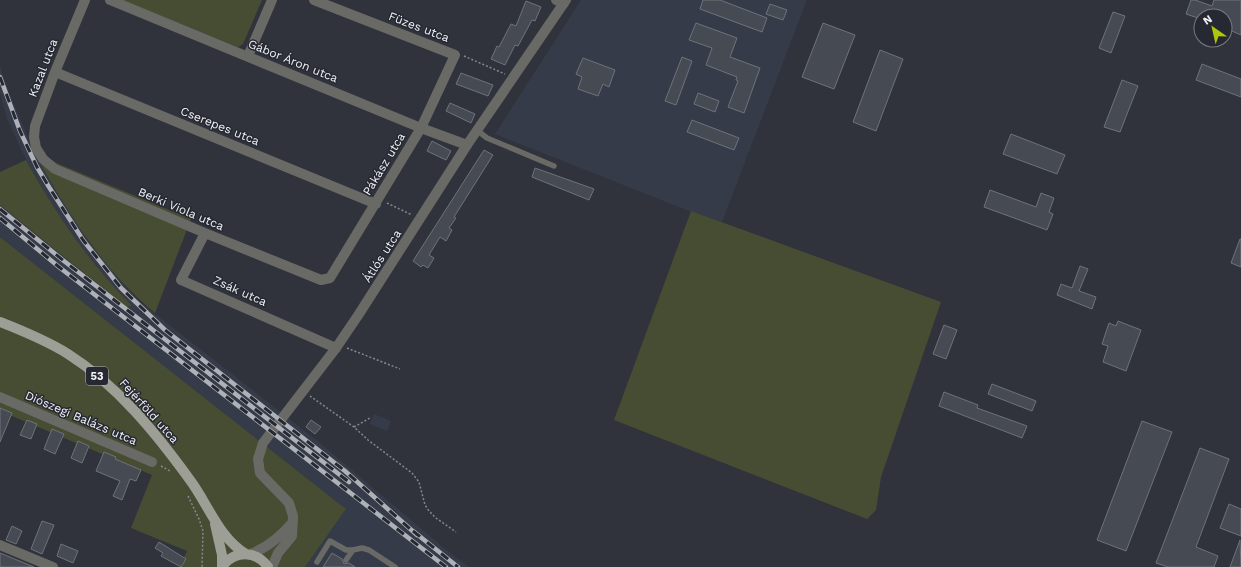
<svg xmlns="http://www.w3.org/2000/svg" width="1241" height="567" font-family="'Work Sans',sans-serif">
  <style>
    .built { fill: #353b49 }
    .green { fill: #474d33 }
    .building { fill: #464a52; stroke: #6e727b }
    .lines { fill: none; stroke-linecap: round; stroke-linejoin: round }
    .path { stroke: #85888f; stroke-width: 1.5; stroke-dasharray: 2 2; stroke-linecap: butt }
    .service { stroke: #696a66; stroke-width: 5.5 }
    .minor { stroke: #696a66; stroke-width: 10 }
    .tertiary { stroke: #696a66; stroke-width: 10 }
    .primary { stroke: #9d9f97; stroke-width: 10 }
    .rail-casing { stroke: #aeb1b7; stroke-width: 4.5 }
    .rail { stroke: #262931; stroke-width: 3; stroke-dasharray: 9; stroke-linecap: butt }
    .labels { text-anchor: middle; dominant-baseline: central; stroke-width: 3; stroke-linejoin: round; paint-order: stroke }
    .shield { fill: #262931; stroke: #b3b6bc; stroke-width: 1 }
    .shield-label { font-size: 11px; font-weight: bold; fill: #eff2f7 }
    .street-label { font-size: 12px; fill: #eff2f7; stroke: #262931 }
  </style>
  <rect width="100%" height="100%" fill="#30333b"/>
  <path class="built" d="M581,0H807L722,222L684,209L495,134Z
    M0,66L7,88L35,154L64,203L91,244L124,285L139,301L320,443L444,548L469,567H305L346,509L0,237V205L126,307L131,306L109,283L76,240L53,207L26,160L7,119L0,93Z
    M374,414L391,421L387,431L370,424Z"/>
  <path class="green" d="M122,0H262L243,44L238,47Z
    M35,154L191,219L155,313C103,271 67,211 35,154Z
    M26,160C55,213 89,262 132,306L126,307L0,205V172Z
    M691,211L941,302L881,477L876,510L867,519L614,420Z
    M0,237L346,509L305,567H179L187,551L131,528L152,475L0,411Z"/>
  <path class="building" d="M703,0H720L767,18L762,32L700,9Z
    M1191,0H1195L1212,6L1214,0H1241V35L1225,28V16H1201V19L1186,14Z
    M526,1L541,7L535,21L532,20L518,46L515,45L505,65L491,59L497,46L499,47L511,24L516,26Z
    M770,4L787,10L783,20L766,14Z
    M1113,12L1125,16L1111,53L1099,48Z
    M696,23L737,38L730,57L760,68L744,113L728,107L738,81L736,80L737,77L706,65L712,48L689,40Z
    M823,23L855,35L834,89L802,77Z
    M880,50L903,59L876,131L853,122Z
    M682,57L692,61L676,105L665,101Z
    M583,58L615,70L609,87L603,84L598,96L578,89L582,77L576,74Z
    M1202,64L1241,79V97L1196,80Z
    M461,73L493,85L488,96L456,84Z
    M1122,80L1138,86L1120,132L1104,127Z
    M698,93L719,101L715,112L694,104Z
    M450,103L475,114L471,123L446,111Z
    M692,120L739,138L734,150L687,132Z
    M1011,134L1065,155L1057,174L1003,154Z
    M432,141L451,151L446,160L427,151Z
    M484,150L493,155L454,217L456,218L449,228L452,230L446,241L440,237L429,255L434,258L428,268L423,265L421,267L413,261Z
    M535,168L594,189L589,200L532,177Z
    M990,190L1036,207L1041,193L1054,198L1049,212L1053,214L1047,230L984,207Z
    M1240,239H1241V267L1231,263Z
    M1080,266L1088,269L1079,291L1096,297L1092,309L1057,295L1061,284L1072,288Z
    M1118,321L1141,330L1126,371L1103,362L1108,346L1102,344L1109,323L1116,326Z
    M944,325L957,330L946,359L933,354Z
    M992,384L1036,401L1032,411L988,394Z
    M944,392L978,405L977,408L1027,426L1022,438L939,406Z
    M0,408L12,413L0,442Z
    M27,420L37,424L31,439L20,435Z
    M311,420L321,427L315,434L306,427Z
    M1142,421L1172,432L1126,551L1097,540Z
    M52,429L64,434L55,454L44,449Z
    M78,441L89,446L82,463L71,458Z
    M1200,448L1229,459L1196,547L1218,556L1214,567H1168L1156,563Z
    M104,452L116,457L115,459L141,470L136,481L130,479L122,500L113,496L120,481L96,471Z
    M1229,504L1241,509V536L1220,528Z
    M42,521L54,525L42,554L31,549Z
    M12,526L22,531L16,544L6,540Z
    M1240,540L1241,567H1230Z
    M159,542L186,559L181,567L161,556L163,553L155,548Z
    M61,544L78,551L73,563L57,556Z
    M0,553L34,567H0Z
    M332,553L342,559L344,564L349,563L355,567H323Z"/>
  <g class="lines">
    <path class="path" d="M464,56L505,74
      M387,203L412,215
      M347,348L400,369
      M310,396L354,427L368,440L412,473L419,482L425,505L429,511L436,518L456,532
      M354,427L370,418
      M161,466L170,471
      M188,496L199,519L203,531L202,567"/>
    <path class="service" d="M478,131L487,138L554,166
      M346,560L353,550
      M317,562L330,541L346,550H353L362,548L369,550L395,567"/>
    <path class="minor" d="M85,0L55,72L35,126L34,137L36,148L43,159L55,169L205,233L321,280L330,278L421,128L455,55L314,0
      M110,0L421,128L467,145
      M556,0L564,3
      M248,56L272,0
      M55,72L376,204
      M205,233L181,280L336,348
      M0,397L152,462
      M0,545L53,567"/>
    <path class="tertiary" d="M250,554C268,548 281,536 293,522
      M272,567L278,553L292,536L293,516L289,503L260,473L258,459L263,443L336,348L359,314L467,145L566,0"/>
    <path class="primary" d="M0,322C23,331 47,341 68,354C117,385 156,433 190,480C208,504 219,538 246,554
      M215,524L222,555V566
      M222,567C234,550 256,550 268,567"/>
    <g class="rail-casing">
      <path id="rail" d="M0,77L20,131L37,167L49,187L83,240L121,288L165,330L345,471L417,535
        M0,209L64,261L349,482
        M0,218L59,267L446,567
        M413,531L458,567"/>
    </g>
    <use href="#rail" class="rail"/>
  </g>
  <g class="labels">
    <rect class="shield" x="86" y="367" width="22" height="18" rx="3"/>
    <g class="shield-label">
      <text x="97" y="376">53</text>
    </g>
    <g class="street-label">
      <text transform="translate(419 27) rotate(21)">Füzes utca</text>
      <text transform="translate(293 61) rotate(22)">Gábor Áron utca</text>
      <text transform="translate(43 68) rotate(-69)">Kazal utca</text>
      <text transform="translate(220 126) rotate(22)">Cserepes utca</text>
      <text transform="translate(384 164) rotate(-59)">Pákász utca</text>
      <text transform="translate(181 209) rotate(23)">Berki Viola utca</text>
      <text transform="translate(382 256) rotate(-57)">Átlós utca</text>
      <text transform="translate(240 291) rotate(24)">Zsák utca</text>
      <text transform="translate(149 411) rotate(48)">Fejérföld utca</text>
      <text transform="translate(81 418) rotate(23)">Diószegi Balázs utca</text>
    </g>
  </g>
  <g transform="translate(1213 28) rotate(326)"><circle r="19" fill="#262931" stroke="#767980"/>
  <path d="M0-3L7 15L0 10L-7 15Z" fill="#aec60b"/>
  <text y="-6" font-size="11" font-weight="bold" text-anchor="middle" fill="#eff2f7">N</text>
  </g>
</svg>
